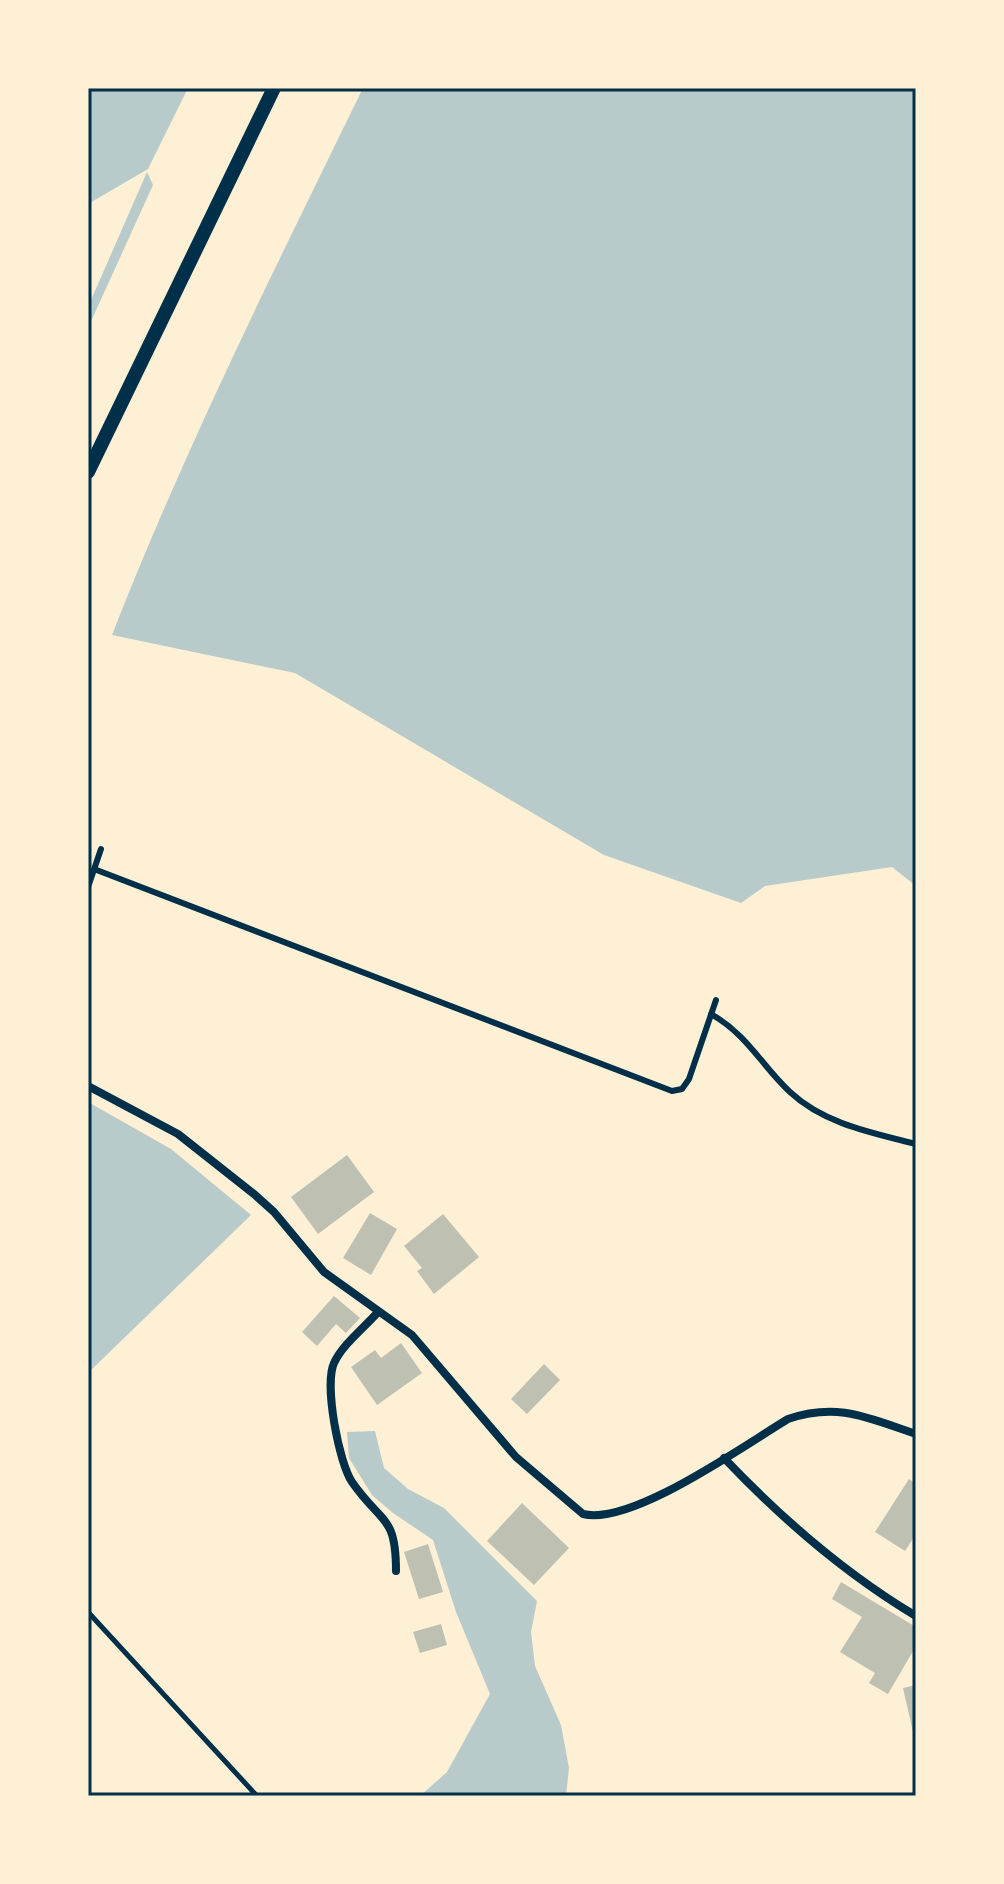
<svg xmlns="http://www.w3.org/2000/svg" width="1004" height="1884" font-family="'DM Sans',sans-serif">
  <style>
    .green { fill: #b9caca }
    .building { fill: #bec0b2 }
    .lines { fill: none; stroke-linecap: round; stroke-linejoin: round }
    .path { stroke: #003049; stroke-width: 5 }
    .service { stroke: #003049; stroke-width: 6 }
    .minor { stroke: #003049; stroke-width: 8 }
    .tertiary { stroke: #003049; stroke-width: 14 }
    .neatline { fill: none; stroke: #003049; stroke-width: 3 }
  </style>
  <rect width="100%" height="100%" fill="#fdf0d5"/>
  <path class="green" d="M88,88H188L148,169L88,204Z
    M363,88H916V886L892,867L765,886L741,903L604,855L295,673L112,635C185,448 275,268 363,88Z
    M147,172L153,185L88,328V307Z
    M88,1102L171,1149L251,1215L88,1373Z
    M375,1431L384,1468L408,1489L444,1508L537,1601L531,1632L535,1666L561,1725L569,1768L566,1796H420L447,1772L490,1694L456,1612L433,1540L393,1513L372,1495L349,1458L347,1432Z"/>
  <path class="building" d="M347,1155L374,1192L318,1234L291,1197Z
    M370,1213L397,1229L371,1275L343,1258Z
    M443,1214L479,1257L434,1294L417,1271L422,1268L404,1246Z
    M334,1296L360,1318L346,1333L336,1324L317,1346L302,1332Z
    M401,1343L422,1373L377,1405L351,1367L375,1350L381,1358Z
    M544,1364L560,1380L527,1414L511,1399Z
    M909,1479L916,1484V1534L905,1551L875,1532Z
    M522,1503L569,1548L534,1585L487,1541Z
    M428,1544L443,1592L419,1599L404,1552Z
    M841,1582L916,1627V1646L888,1694L869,1683L875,1673L840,1652L862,1617L832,1599Z
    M441,1624L447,1645L420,1653L413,1632Z
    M916,1685V1731L913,1732L903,1688Z"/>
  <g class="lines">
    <path class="path" d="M88,1612L257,1796"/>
    <path class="service" d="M94,869L672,1091L682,1089L689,1079L716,1000
      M88,887L101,849
      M711,1014C749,1036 760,1064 790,1092C824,1124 873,1133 916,1144"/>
    <path class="minor" d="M88,1086L178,1134L254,1194L274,1212L324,1272L412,1335L516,1457L583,1514C631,1526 743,1446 788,1419C838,1402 868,1418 916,1434
      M378,1312C364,1328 343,1344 334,1363C324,1385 339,1463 352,1482C381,1524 396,1514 396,1571
      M724,1458C781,1518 844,1573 916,1616"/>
    <path class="tertiary" d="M88,472L274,88"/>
  </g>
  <rect width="1004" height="1884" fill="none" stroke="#fdf0d5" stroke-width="180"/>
  <rect x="90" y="90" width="824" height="1704" class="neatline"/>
</svg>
